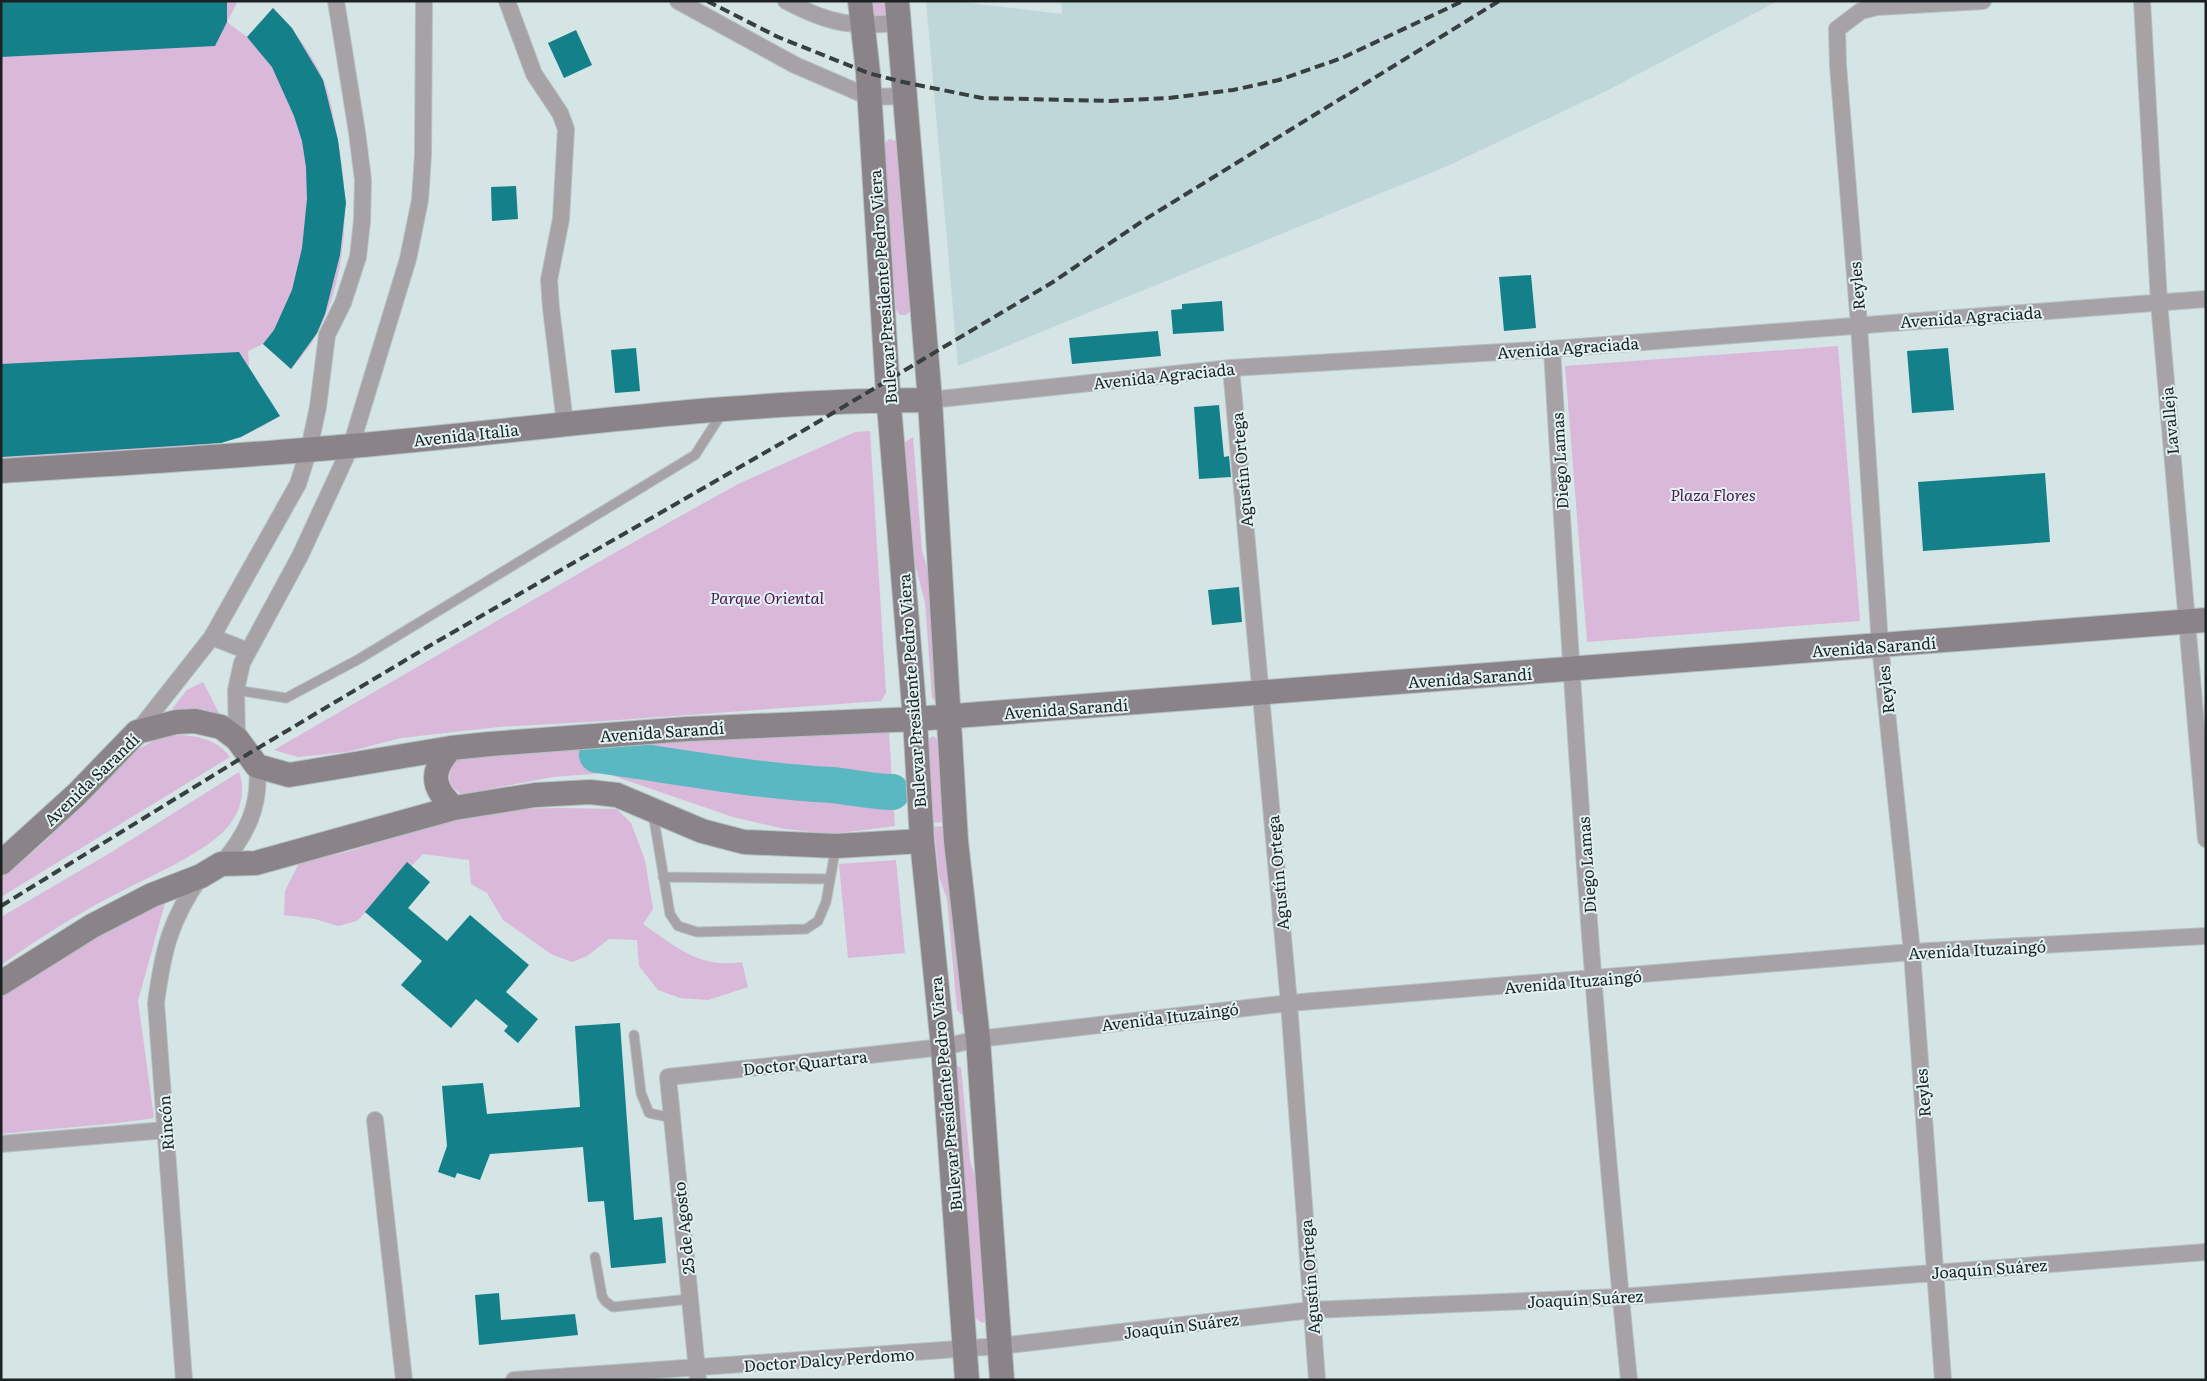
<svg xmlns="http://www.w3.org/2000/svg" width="2207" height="1381" font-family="Literata,serif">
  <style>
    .built { fill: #c0d7da }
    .green { fill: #d9b8d9 }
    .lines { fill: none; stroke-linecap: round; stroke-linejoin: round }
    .river { stroke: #5ab8c2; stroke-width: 36 }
    .building { fill: #13808a }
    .lane-casing { stroke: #b4c1c2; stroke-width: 11 }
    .street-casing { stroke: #b4c1c2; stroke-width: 18 }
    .secondary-casing { stroke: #b4c1c2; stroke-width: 26 }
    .lane { stroke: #a6a2a6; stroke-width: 9 }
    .street { stroke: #a6a2a6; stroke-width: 16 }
    .secondary { stroke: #8a8489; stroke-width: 24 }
    .rail { stroke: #373f3f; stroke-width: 4; stroke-dasharray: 10 5; stroke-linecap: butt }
    .labels { text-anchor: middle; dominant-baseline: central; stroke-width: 4; stroke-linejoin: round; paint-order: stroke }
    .street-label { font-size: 16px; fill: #1b2121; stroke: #e2f1f2 }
    .park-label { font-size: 16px; font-style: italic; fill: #4f1451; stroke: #e2f1f2 }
  </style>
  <rect width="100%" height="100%" fill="#d5e4e5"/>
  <path class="built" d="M926,1H954L1062,14L1061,1H1778L1604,92L1445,167L958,366Z"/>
  <path class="green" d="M1,1H238L227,22L247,37L273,8C293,29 311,52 323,79C330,95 333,114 336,131C350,196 349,271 318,332C311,346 301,357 291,369L263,344L248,351L249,367L280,416C227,450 180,449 119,452C80,454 41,456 1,458Z
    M871,1H887L888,18L873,20Z
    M889,139L897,141L912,309L906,315H900L896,310L882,147Z
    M1838,346L1860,621L1587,642L1565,366Z
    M870,431L886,693L881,701L604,721L499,727L401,738L347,752L298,757L274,750L616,552L738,484L855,432Z
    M913,437L922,551L934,590L938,703L932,698L925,602L912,553L904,450L905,442Z
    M203,682L221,717L204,709H172L187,690Z
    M845,729L889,733L895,826L832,834L785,829L733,817L605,773L553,777L473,792L465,796C447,788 445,774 458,759Z
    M164,735C189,735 214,735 230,757L1,897V878L42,844L133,752Z
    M933,736L937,739L943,822L933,823L927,740Z
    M239,772C247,794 239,818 221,834C192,859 152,875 118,893C77,914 39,938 1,965V917L110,853Z
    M559,808L617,809L631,823L645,860L653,909L643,924C676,947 700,969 742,962L748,987L708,1000L680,998L658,990L639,966L637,940L609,939L587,956L572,962L551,954L503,920L487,893L471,884L469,860L423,854L357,921L338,926L315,919L284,915L285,891L299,863L347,852L447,821L507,809Z
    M943,826L965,1013L962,1015L957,1010L947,899L939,877L934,827Z
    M896,860L905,953L848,958L839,864Z
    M166,899L138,1001L154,1118C104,1126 52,1128 1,1134V997L61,954Z
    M956,1065L961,1068L970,1161L982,1199L987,1321L982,1323L974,1317Z"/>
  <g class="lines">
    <path class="river" d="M597,755C676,766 753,781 832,785C852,787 871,792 892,792"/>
  </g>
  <path class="building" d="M1,1H227V22L215,46L1,57Z
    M273,8L292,28L323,80L338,140L346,203L340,255L325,314L317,333L291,369L263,344L274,330L292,290L302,248L307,199L306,167L302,141L294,116L272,67L247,37Z
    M576,30L592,65L564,78L548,43Z
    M516,186L518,219L492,221L491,187Z
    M1531,275L1536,328L1504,331L1499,277Z
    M1222,301L1224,331L1173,334L1171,310L1182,309V304Z
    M1158,331L1161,356L1072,364L1069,338Z
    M636,348L640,391L615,393L611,350Z
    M1948,348L1954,410L1912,413L1907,351Z
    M239,352L280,416L241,437L221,443L1,457V364Z
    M1219,405L1224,457L1229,456L1231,477L1199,479L1194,407Z
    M2045,473L2050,542L1923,551L1918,482Z
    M1239,587L1242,622L1212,625L1208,590Z
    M407,862L430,882L408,908L447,941L470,915L529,965L506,992L538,1019L518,1043L504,1031L508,1026L476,999L451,1028L401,985L422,961L365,912Z
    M620,1023L634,1220L662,1217L666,1263L611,1268L604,1201L588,1202L583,1147L490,1154L480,1180L457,1173L455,1178L438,1172L447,1146L442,1086L483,1083L487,1114L580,1107L575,1026Z
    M499,1293L501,1320L575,1314L578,1335L479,1345L475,1295Z"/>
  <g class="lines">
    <g class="lane-casing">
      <path id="lane" d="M236,690L286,698L359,659L695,455L722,413
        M653,814L670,914L678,926L697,932L806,929L818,921L826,902L836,846
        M663,877L830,879
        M634,1035L641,1093L649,1113L672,1118
        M595,1257L602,1296L605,1301L613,1307L690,1299"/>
    </g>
    <g class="street-casing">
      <path id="street" d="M507,1L534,74L560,113L566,129L561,219L549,280L551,308L565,423
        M678,1L795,65L869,97L904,96
        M786,1C830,24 850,27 899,23
        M2142,1L2159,302L2206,839
        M1552,349C1572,693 1594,1037 1629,1380
        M1231,368L1289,1003L1317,1380
        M930,400L1231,368L1552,349L2206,299
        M212,637L248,651
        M137,732L212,637L298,484L309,449L318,407L327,335L343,303L358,257L362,221L363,180L357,132L336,1
        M237,739L236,690L242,663L300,556L351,446L408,259L420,200L423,155L424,1
        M221,864C247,835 261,805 257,766
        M375,1120L404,1380
        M1,1144L166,1130
        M184,1380L156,1003C163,950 170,920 201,876
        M514,1380L1000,1346L1311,1310L1620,1297L2206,1252
        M698,1380L668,1077L943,1047L978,1039L1289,1003L1912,952L2206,936
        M1943,1380L1912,952L1880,645L1859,325L1838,65L1837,29L1861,11L1877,7L1983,1"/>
    </g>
    <g class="secondary-casing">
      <path id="secondary" d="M860,1L868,73L888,393L915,719L922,841L943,1047L967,1380
        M897,1L930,400L956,841L978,1039L1002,1380
        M1,471C118,463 235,457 351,446C544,429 736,400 930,400
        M451,748C430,771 431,787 454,808
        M1,863L77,794L137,732L176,722L195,721L221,727L237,739L257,766L289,775L451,748L490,744L687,729L915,719L2206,620
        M1,983L92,926L152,895L201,876L221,864L256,863L454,808L535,795L590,792L617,795L702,831L744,842L836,846L922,841"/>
    </g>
    <use href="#lane" class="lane"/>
    <use href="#street" class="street"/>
    <use href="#secondary" class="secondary"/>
    <path class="rail" d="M707,1L778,37L868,73L903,82L982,98L1110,101L1169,98L1233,90L1279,80L1342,58L1463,1
      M1,906L248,754L436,642L806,429L1053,282L1144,220L1499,1"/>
  </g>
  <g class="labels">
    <g class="street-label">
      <text transform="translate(1856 286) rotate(-95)">Reyles</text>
      <text transform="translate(882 287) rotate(-94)">Bulevar Presidente Pedro Viera</text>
      <text transform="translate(1971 316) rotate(-4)">Avenida Agraciada</text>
      <text transform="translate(1568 347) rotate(-4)">Avenida Agraciada</text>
      <text transform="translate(1164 375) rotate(-6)">Avenida Agraciada</text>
      <text transform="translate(2169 421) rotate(-95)">Lavalleja</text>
      <text transform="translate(466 434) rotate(-6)">Avenida Italia</text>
      <text transform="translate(1559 461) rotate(-93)">Diego Lamas</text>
      <text transform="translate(1241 470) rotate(-95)">Agustín Ortega</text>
      <text transform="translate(1874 646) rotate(-4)">Avenida Sarandí</text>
      <text transform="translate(1470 677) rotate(-4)">Avenida Sarandí</text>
      <text transform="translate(1885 690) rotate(-96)">Reyles</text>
      <text transform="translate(911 691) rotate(-94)">Bulevar Presidente Pedro Viera</text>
      <text transform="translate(1066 708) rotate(-4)">Avenida Sarandí</text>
      <text transform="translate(662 731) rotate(-4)">Avenida Sarandí</text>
      <text transform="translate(91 779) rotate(-44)">Avenida Sarandí</text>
      <text transform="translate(1586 865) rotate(-94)">Diego Lamas</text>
      <text transform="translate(1277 873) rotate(-95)">Agustín Ortega</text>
      <text transform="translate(1977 949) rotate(-3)">Avenida Ituzaingó</text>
      <text transform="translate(1573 981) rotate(-5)">Avenida Ituzaingó</text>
      <text transform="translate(1170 1016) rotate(-7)">Avenida Ituzaingó</text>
      <text transform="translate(805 1062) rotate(-6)">Doctor Quartara</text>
      <text transform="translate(1922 1093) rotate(-94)">Reyles</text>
      <text transform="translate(945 1094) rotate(-95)">Bulevar Presidente Pedro Viera</text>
      <text transform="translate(165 1123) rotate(-94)">Rincón</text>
      <text transform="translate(683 1228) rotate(-96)">25 de Agosto</text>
      <text transform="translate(1989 1268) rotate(-4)">Joaquín Suárez</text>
      <text transform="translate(1309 1277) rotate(-94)">Agustín Ortega</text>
      <text transform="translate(1585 1298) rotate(-3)">Joaquín Suárez</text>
      <text transform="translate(1181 1325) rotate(-7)">Joaquín Suárez</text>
      <text transform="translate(829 1359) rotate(-4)">Doctor Dalcy Perdomo</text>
    </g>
    <g class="park-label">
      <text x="1713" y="494">Plaza Flores</text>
      <text x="767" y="597">Parque Oriental</text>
    </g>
  </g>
  <rect width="2207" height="1381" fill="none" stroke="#1b2121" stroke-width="5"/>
</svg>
